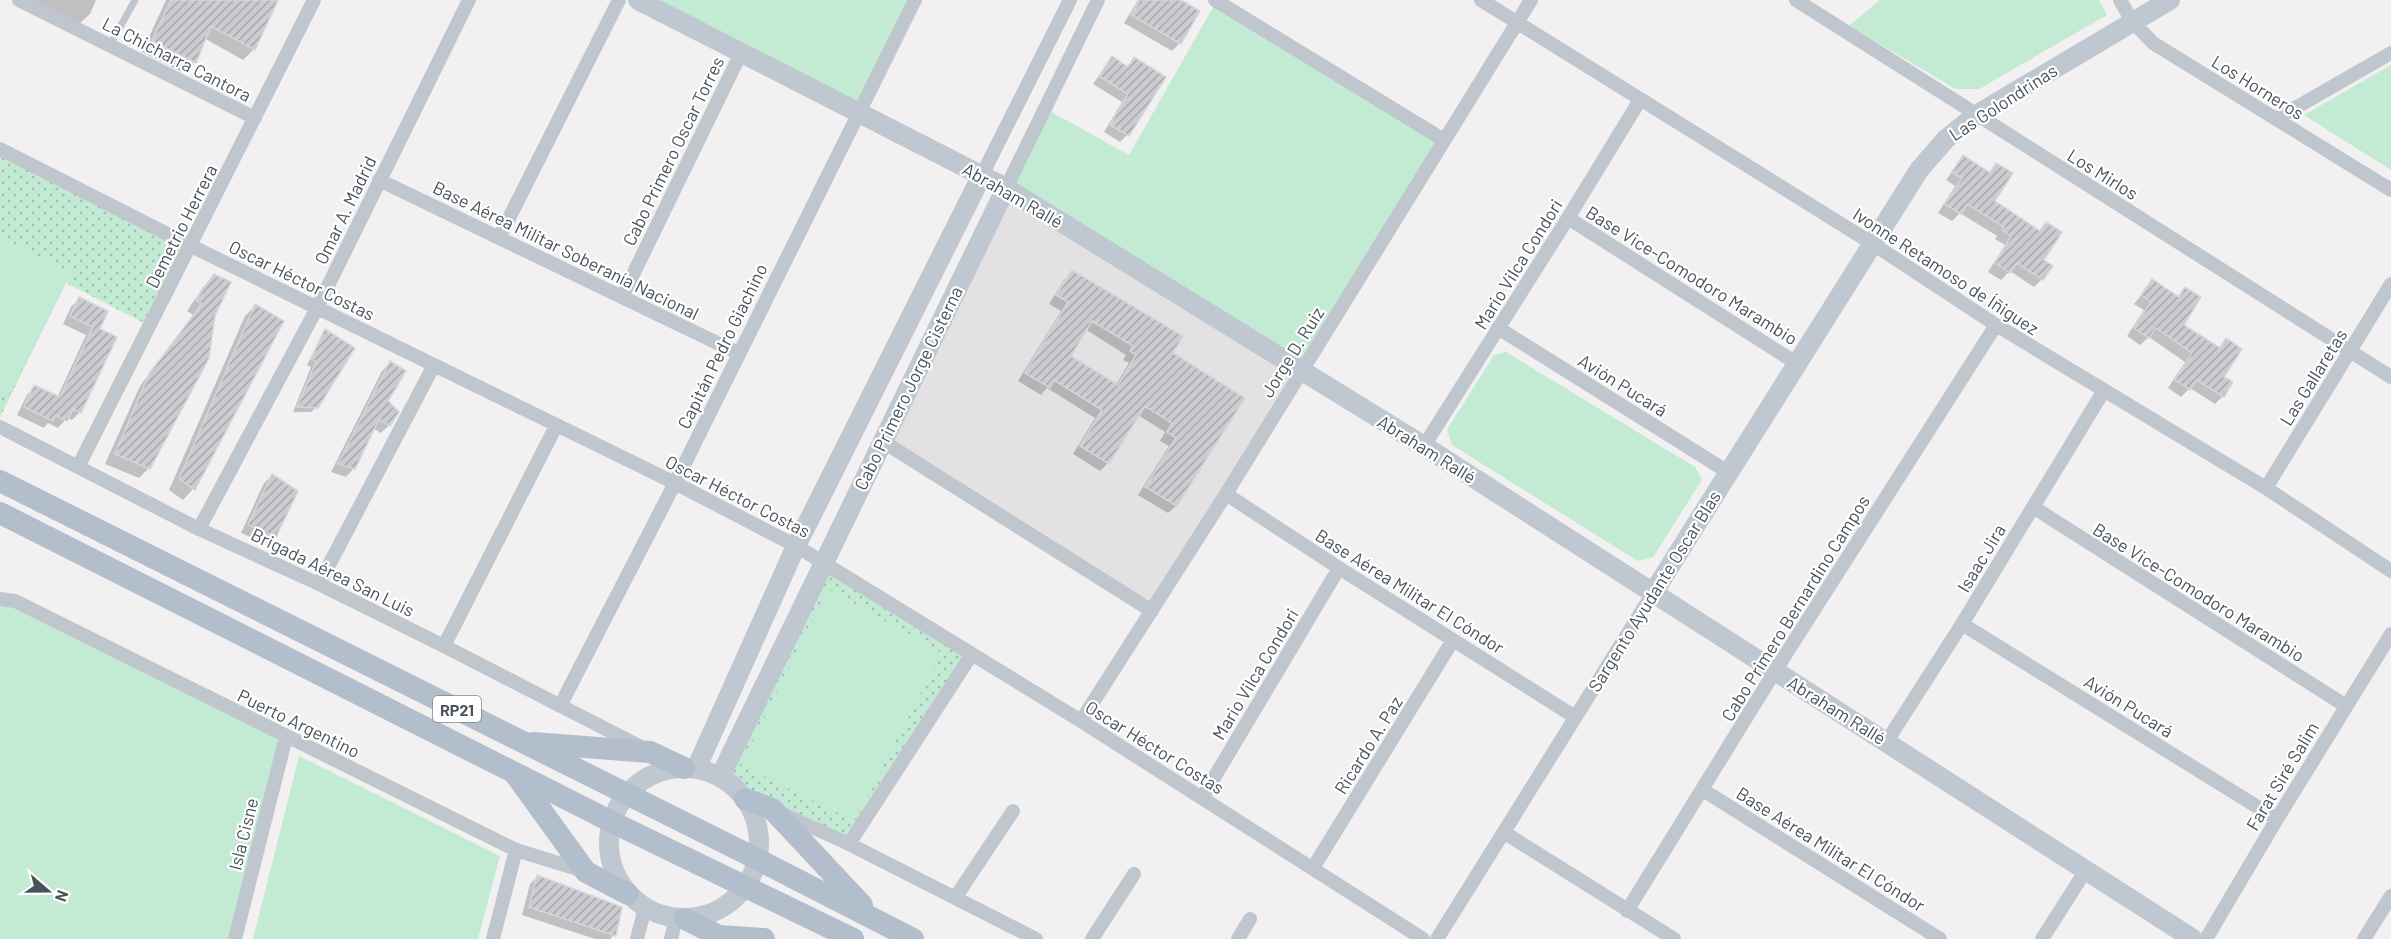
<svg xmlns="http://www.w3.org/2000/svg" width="2391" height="939" font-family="Barlow,sans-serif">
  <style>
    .education { fill: #e3e1e1 }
    .grass { fill: url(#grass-dots) }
    .park { fill: #c3ead3 }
    .shadow { fill: #0003; fill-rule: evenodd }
    .building { fill: url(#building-hatch); stroke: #d4d6da; stroke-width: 1.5; fill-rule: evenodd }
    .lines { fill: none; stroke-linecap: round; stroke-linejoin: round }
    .lane { stroke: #c0c6cd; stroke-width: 7 }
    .street { stroke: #c0c6cd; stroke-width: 14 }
    .secondary { stroke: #bfc8d1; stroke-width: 20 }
    .primary { stroke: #b2becb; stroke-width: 22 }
    .labels { text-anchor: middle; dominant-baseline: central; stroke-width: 4.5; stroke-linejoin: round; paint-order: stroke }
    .shield { fill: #fff; stroke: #80868c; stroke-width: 1.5 }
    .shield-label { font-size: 16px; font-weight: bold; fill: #4a525b }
    .street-label { font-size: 18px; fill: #4a525b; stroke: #fff }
  </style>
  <defs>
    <pattern id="grass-dots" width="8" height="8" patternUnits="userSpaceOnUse" patternTransform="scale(1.5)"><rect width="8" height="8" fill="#c3ead3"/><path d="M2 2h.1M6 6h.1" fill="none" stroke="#a0c0ae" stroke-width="1.8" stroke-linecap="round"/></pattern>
    <pattern id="building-hatch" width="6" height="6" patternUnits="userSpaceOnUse" patternTransform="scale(1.5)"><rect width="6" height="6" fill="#cbccd1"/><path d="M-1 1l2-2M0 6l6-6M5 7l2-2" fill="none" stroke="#a7a8ad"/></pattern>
  </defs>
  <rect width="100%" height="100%" fill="#f2f0f0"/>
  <path class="education" d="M1007,193L1293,373L1151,607L887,440Z"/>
  <path class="grass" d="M0,153L186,248L148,325L66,283L0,417Z
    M825,562L969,655L849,843L746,797L723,776Z"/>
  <path class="park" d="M638,0H914L859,111Z
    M1880,0H2099L2107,15L1979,89H1956L1849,26Z
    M1216,2L1443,140L1301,371L1010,187L1048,110L1129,155Z
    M2391,65V170L2304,115Z
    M0,237L71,273L7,398L0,395Z
    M1506,352L1695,467L1702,480L1653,557L1638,561L1452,445L1447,430L1494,355Z
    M828,589L942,653L854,821L741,765Z
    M0,600L284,739L233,939H0Z
    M299,756L500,856L478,939H253Z"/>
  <path class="shadow" d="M35,0H96L90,14L79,24L34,2Z
    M166,0H276L254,49L243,60L204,38L194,62L184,73L142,52Z
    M1138,0H1178L1198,12L1180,43L1172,51L1124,23Z
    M1112,58L1126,67L1134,59L1127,135L1120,142L1104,132L1122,102L1093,84Z
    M1963,157L1988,173L1997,165L1992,202L2038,232L2046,223L2042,279L2034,287L2010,271L2001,280L1988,272L2005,245L1995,239L1997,236L1960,213L1952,221L1938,213L1955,186L1946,180Z
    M1072,272L1171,353L1243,398L1176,506L1168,513L1138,495L1169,446L1160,441L1165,432L1138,415L1108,463L1100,471L1073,454L1095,418L1047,388L1041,395L1018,381L1061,311L1049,304L1064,280ZM1085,329L1126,355L1123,360L1129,363L1116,385L1068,356Z
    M214,276L149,468L139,478L105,464L140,386L193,315L187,311L204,286Z
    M2152,281L2177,297L2185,289L2182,325L2218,349L2226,340L2222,377L2223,396L2215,404L2190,388L2181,397L2168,388L2185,362L2149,337L2140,345L2127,336L2144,310L2134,304Z
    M79,299L98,329L115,337L80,412L72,420L67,418L58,428L48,423L44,428L17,415L27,395L35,387L57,398L86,335L63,324L71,307Z
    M255,306L282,322L193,489L183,500L169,490L245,316Z
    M326,331L317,407L311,412H293L311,367L307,365L321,336Z
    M390,363L386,401L389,425L381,433L373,428L354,468L346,477L331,472L382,371Z
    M272,476L275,536L267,544L241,533L264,483Z
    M538,876L614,935L610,939H595L522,915L530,884Z"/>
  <path class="building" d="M171,0H278L255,50L211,26L196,63L152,41Z
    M1140,0H1181L1200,11L1181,44L1131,15Z
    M1112,56L1128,67L1134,57L1166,77L1129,136L1110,125L1128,94L1099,76Z
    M1963,155L1990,173L1996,163L2013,173L1995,201L2040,231L2046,222L2062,232L2044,260L2053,266L2043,280L2017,263L2010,273L1995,263L2011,236L2002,230L2004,227L1967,204L1961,214L1945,204L1962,178L1952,172Z
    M1072,270L1183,336L1173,353L1245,398L1177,506L1145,487L1176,438L1167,432L1172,423L1145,406L1109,464L1080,446L1102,410L1054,380L1050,388L1025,373L1068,302L1056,295ZM1092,321L1133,346L1130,351L1136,355L1118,385L1071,356Z
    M214,274L231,282L215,316L209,358L150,469L115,454L149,374L202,304L196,300Z
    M2152,279L2179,297L2185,287L2201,297L2184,325L2220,348L2226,338L2242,349L2224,377L2233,382L2224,397L2197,380L2190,390L2175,380L2192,353L2156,328L2149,338L2134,328L2151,302L2141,295Z
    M79,297L108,311L100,329L117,337L81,413L73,409L67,421L55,415L53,421L24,407L34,385L60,397L93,327L70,316Z
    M255,304L284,321L195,490L179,479Z
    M325,329L355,348L318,408L297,407L316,362L311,359Z
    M390,361L406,371L388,401L399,412L390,426L379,419L355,469L338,464Z
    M272,474L298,491L276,537L248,525Z
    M537,875L622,907L616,936L529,907Z"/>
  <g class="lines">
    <path class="lane" d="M110,45L135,0"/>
    <path class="street" d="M19,0L255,118
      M1215,0L1444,140
      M1481,0L1873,244L1996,325L2266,488L2391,571
      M1796,0L2391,377
      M2120,0L2132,21L2153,43L2391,190
      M2276,119L2391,53
      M0,149L191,246L675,483L796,546L1081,721L1423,939
      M982,175L1070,0
      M379,180L738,353
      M1006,188L1098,0
      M1568,218L1796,363
      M499,238L619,0
      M622,297L741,53
      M1498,328L1728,472
      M0,427L199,529L319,584L444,646L639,746
      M882,441L1152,611
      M1424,446L1568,218L1640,100
      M78,467L314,0
      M2266,488L2391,284
      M1226,494L1339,568L1575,717
      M2033,507L2346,706
      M199,529L317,308L469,0
      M319,584L434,365
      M0,599L15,601L516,850L584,871
      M1962,624L2277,819
      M444,646L556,426
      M560,706L675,483L915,0
      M1081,721L1226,494L1531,0
      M1887,741L1962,624L2103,392
      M1703,790L1940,939
      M1202,798L1339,568
      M783,814L849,844L1036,939
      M1505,833L1674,939
      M849,844L972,654
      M1313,868L1453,640
      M955,898L1013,811
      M1627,911L1775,671L1996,325
      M235,939L286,737
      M493,939L516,850
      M637,939L645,908
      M671,939L676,918
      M1092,939L1134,874
      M1238,939L1250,919
      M1437,939L1653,593
      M2042,939L2086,870
      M2206,939L2277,819L2391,634
      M2364,939L2391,896"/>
    <path class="secondary" d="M638,0L1006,188L1424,446L2193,939
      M1653,593L1919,170L1946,139L1976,115L2170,0
      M609 843a75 75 0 1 1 150 0a75 75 0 1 1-150 0Z
      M696,769L796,546L982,175
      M720,777L1006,188"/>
    <path class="primary" d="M0,481L757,859L913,939
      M0,513L612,822L853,939
      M533,743L650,752L684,768
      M515,774L586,872L628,894
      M745,799L772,809L862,905
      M685,919L719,936L764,939"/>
  </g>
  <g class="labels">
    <rect class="shield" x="433" y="696" width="48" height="26" rx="4.5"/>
    <g class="shield-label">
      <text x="457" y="709">RP21</text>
    </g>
    <g class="street-label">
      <text transform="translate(177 59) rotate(27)">La Chicharra Cantora</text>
      <text transform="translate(2258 87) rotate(32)">Los Horneros</text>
      <text transform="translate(2003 102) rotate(-33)">Las Golondrinas</text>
      <text transform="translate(673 151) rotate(-64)">Cabo Primero Oscar Torres</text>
      <text transform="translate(2103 174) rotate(32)">Los Mirlos</text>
      <text transform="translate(1013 195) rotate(30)">Abraham Rallé</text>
      <text transform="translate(345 210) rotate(-64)">Omar A. Madrid</text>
      <text transform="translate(181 226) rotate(-63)">Demetrio Herrera</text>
      <text transform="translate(566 250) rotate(26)">Base Aérea Militar Soberanía Nacional</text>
      <text transform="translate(1518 264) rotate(-58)">Mario Vilca Condori</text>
      <text transform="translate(1946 271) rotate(33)">Ivonne Retamoso de Íñiguez</text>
      <text transform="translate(1692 275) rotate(32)">Base Vice-Comodoro Marambio</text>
      <text transform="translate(302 280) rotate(26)">Oscar Héctor Costas</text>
      <text transform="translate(722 346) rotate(-64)">Capitán Pedro Giachino</text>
      <text transform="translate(1292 352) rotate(-58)">Jorge D. Ruiz</text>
      <text transform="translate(2313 377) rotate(-58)">Las Gallaretas</text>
      <text transform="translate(1623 385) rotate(32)">Avión Pucará</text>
      <text transform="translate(908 388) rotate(-64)">Cabo Primero Jorge Cisterna</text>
      <text transform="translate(1427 449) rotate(32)">Abraham Rallé</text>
      <text transform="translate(738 496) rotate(27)">Oscar Héctor Costas</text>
      <text transform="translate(1981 558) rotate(-59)">Isaac Jira</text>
      <text transform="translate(333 572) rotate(26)">Brigada Aérea San Luis</text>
      <text transform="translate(1410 591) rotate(32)">Base Aérea Militar El Cóndor</text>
      <text transform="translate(1654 591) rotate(-58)">Sargento Ayudante Oscar Blas</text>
      <text transform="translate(2199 592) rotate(32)">Base Vice-Comodoro Marambio</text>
      <text transform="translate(1795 608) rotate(-58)">Cabo Primero Bernardino Campos</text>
      <text transform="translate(1255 674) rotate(-59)">Mario Vilca Condori</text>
      <text transform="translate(2129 706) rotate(32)">Avión Pucará</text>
      <text transform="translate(1837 710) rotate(32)">Abraham Rallé</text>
      <text transform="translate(299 723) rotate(26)">Puerto Argentino</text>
      <text transform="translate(1368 745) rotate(-58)">Ricardo A. Paz</text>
      <text transform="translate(1155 747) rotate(32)">Oscar Héctor Costas</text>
      <text transform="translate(2282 776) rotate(-59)">Farat Siré Salim</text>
      <text transform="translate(243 834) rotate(-76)">Isla Cisne</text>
      <text transform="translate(1831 849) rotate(32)">Base Aérea Militar El Cóndor</text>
    </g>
  </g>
  <g transform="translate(48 891) rotate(110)" stroke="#ffffff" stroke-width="4.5" paint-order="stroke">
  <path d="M0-4.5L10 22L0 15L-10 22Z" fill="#4a525b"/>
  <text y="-9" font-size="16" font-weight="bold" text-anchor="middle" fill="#4a525b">N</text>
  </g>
</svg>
